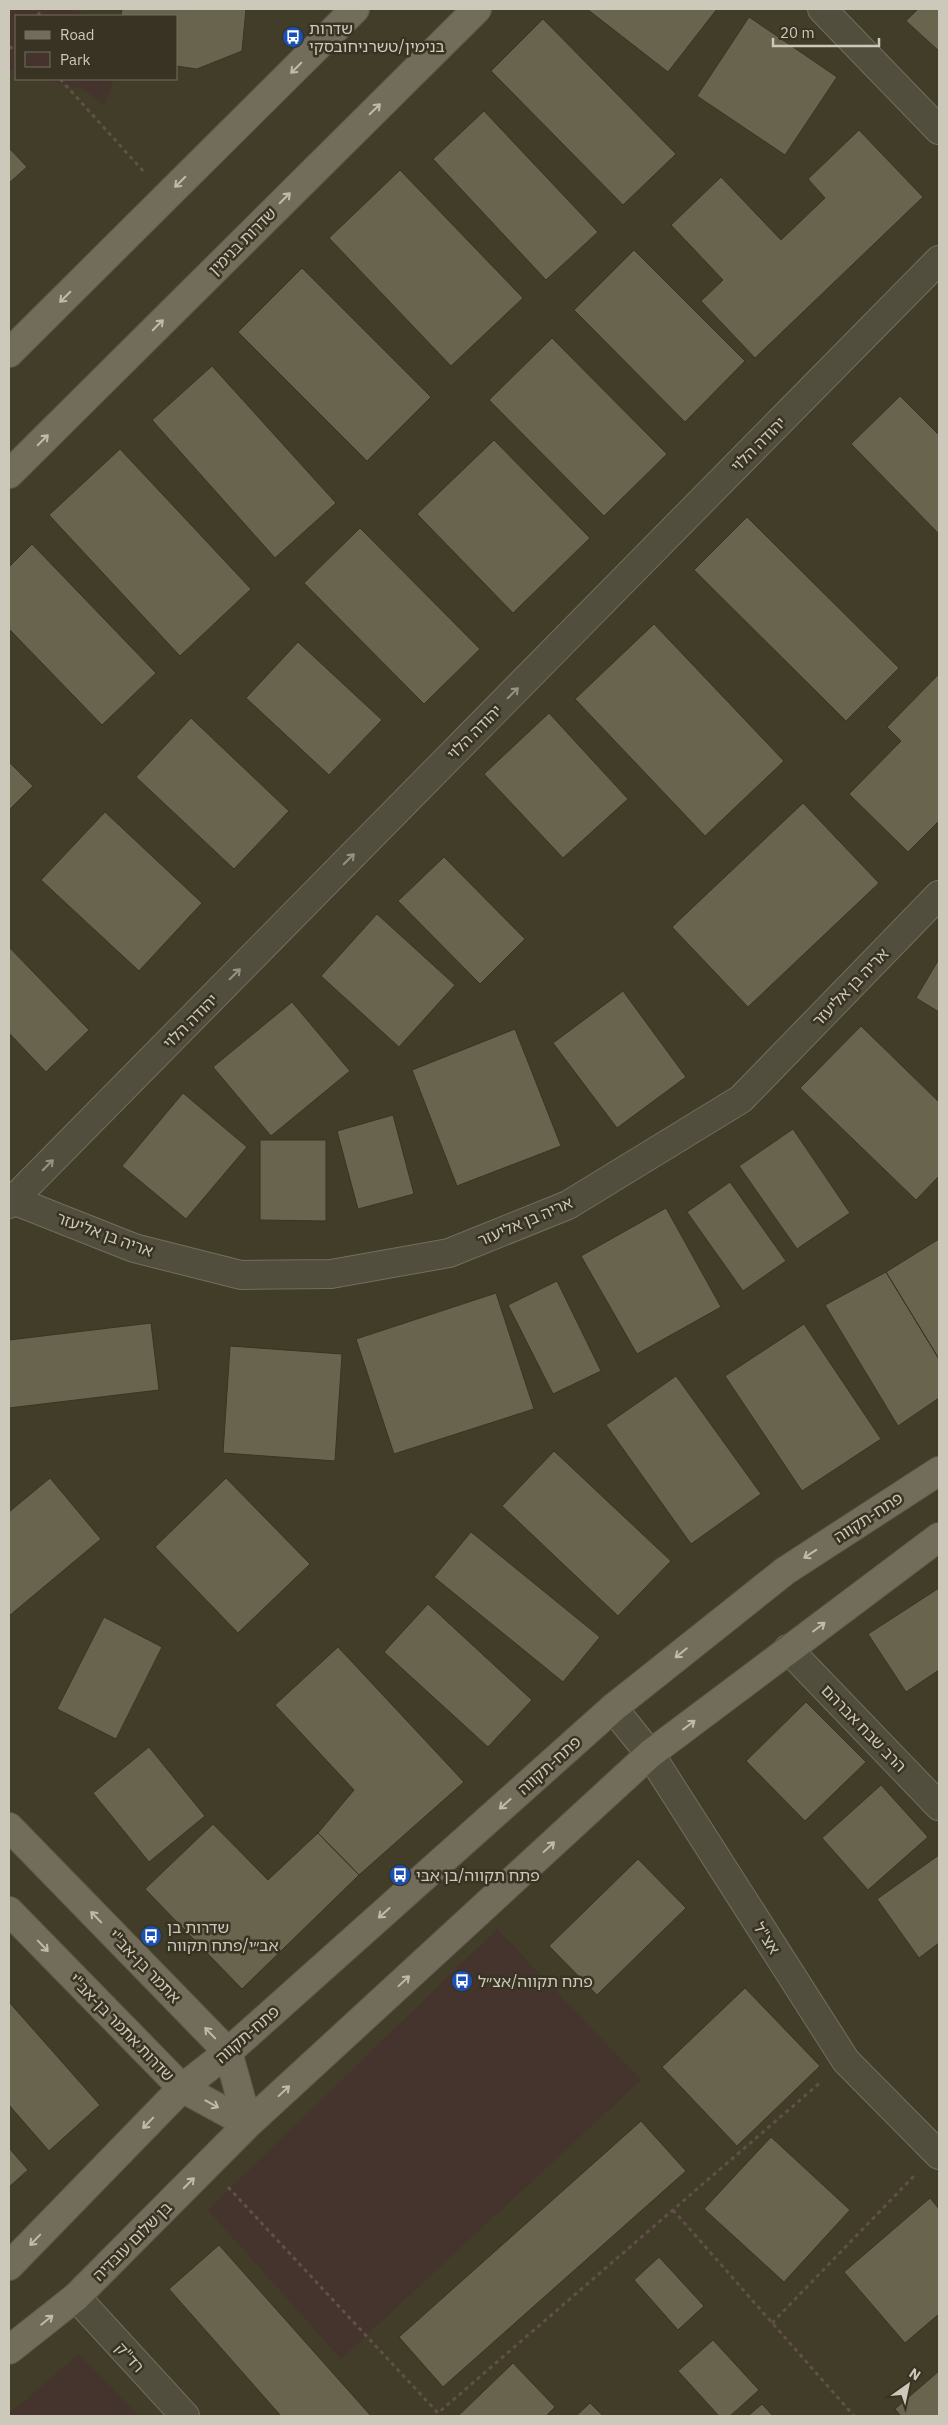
<svg xmlns="http://www.w3.org/2000/svg" width="948" height="2425" font-family="'IBM Plex Sans','Noto Sans Hebrew',sans-serif">
  <style>
    .green { fill: #45342d }
    .building { fill: #68644d; stroke: #393524 }
    .lines { fill: none; stroke-linecap: round; stroke-linejoin: round }
    .minor-casing { stroke: #726e5e; stroke-width: 30 }
    .major-casing { stroke: #5e5a4a; stroke-width: 30 }
    .path { stroke: #605049; stroke-width: 3; stroke-dasharray: 4 4; stroke-linecap: butt }
    .minor { stroke: #524e3d; stroke-width: 28 }
    .major { stroke: #726d5b; stroke-width: 28 }
    .oneway { stroke: #bebbac }
    .oneway2 { stroke: #959282 }
    .labels { text-anchor: middle; dominant-baseline: central; stroke-width: 5; stroke-linejoin: round; paint-order: stroke }
    .poi-label { font-size: 16px; fill: #ccc9ba; stroke: #383322; text-anchor: start }
    .street-label { font-size: 16px; fill: #ccc9ba; stroke: #383322 }
  </style>
  <rect width="100%" height="100%" fill="#423d29"/>
  <path class="green" d="M9,9H77L84,16H16V71L9,69Z
    M44,79H114L105,105L82,89Z
    M497,1929L641,2080L341,2359L208,2210Z
    M79,2354L139,2416H9V2414Z"/>
  <path class="building" d="M122,9H246L242,51L197,69L176,66V16H121Z
    M587,9H717L668,72Z
    M918,9H939V51L906,21Z
    M749,17L837,77L785,155L697,96Z
    M543,19L676,154L623,205L491,71Z
    M484,111L598,232L546,280L433,159Z
    M859,130L923,197L755,358L701,301L723,280L671,225L721,177L781,240L825,198L808,179Z
    M9,148L27,167L9,183Z
    M400,170L523,298L451,366L329,238Z
    M634,250L745,361L685,422L574,310Z
    M302,268L431,397L367,461L238,332Z
    M552,338L667,454L604,516L489,400Z
    M212,366L336,503L275,558L152,420Z
    M900,396L939,435V534L851,444Z
    M494,440L590,538L513,613L417,514Z
    M120,449L251,589L180,656L49,515Z
    M747,517L899,668L846,721L694,570Z
    M360,528L480,649L424,704L304,583Z
    M32,544L156,673L102,725L9,629V567Z
    M654,624L784,761L705,836L575,699Z
    M298,642L382,720L329,775L246,698Z
    M939,674V821L908,852L849,794L901,741L887,727Z
    M549,713L628,799L563,858L484,774Z
    M191,718L289,811L234,869L136,777Z
    M9,762L33,786L9,810Z
    M803,803L879,883L748,1007L672,927Z
    M105,812L202,903L139,971L41,880Z
    M444,857L525,939L480,984L398,901Z
    M377,914L455,985L399,1047L321,976Z
    M9,947L89,1030L46,1072L9,1033Z
    M939,959V1012L916,998Z
    M623,991L686,1077L617,1128L553,1043Z
    M292,1002L350,1071L271,1136L213,1067Z
    M861,1026L939,1102V1176L916,1200L800,1088Z
    M515,1029L561,1146L457,1186L412,1070Z
    M183,1093L247,1147L186,1219L122,1166Z
    M393,1115L414,1194L358,1209L337,1131Z
    M793,1129L850,1213L797,1249L739,1166Z
    M260,1140H326V1221L260,1220Z
    M730,1182L786,1261L743,1291L687,1212Z
    M666,1208L721,1307L637,1354L581,1256Z
    M939,1239V1359L886,1272Z
    M886,1272L939,1359V1398L898,1426L825,1305Z
    M557,1281L601,1371L553,1394L508,1305Z
    M496,1293L534,1409L394,1454L356,1339Z
    M151,1323L159,1390L9,1408V1340Z
    M804,1324L881,1439L802,1491L725,1376Z
    M230,1346L342,1354L335,1461L223,1453Z
    M676,1376L761,1494L691,1544L606,1425Z
    M554,1451L671,1561L618,1616L502,1506Z
    M50,1478L101,1539L9,1616V1512Z
    M226,1478L310,1564L238,1633L155,1547Z
    M471,1532L600,1637L563,1682L434,1577Z
    M939,1588V1670L906,1692L868,1634Z
    M428,1604L532,1700L488,1747L384,1652Z
    M104,1617L162,1647L116,1739L57,1709Z
    M338,1647L464,1782L359,1875L318,1833L354,1790L275,1705Z
    M806,1702L866,1762L805,1821L746,1761Z
    M149,1747L205,1816L149,1862L93,1793Z
    M881,1785L928,1837L868,1890L822,1838Z
    M213,1824L268,1880L318,1833L359,1875L242,1989L145,1889Z
    M939,1855V1943L919,1958L877,1899Z
    M638,1859L686,1908L597,1995L549,1946Z
    M745,1988L820,2066L737,2146L662,2067Z
    M9,2002L100,2105L49,2151L9,2105Z
    M641,2121L686,2171L443,2387L399,2337Z
    M771,2137L850,2210L784,2282L704,2209Z
    M9,2148L28,2170L9,2187Z
    M930,2198L939,2209V2314L905,2343L844,2272Z
    M219,2245L371,2416H281L169,2289Z
    M659,2257L704,2306L678,2330L634,2280Z
    M713,2340L759,2390L730,2416H719L678,2371Z
    M513,2363L555,2407L546,2416H458Z
    M939,2371V2416H901L895,2409Z
    M590,2403L603,2416H576Z
    M762,2404L773,2416H748Z"/>
  <g class="lines">
    <g class="minor-casing">
      <path id="minor" d="M822,9L939,130
        M13,1200L134,1248L241,1275L331,1274L449,1253L568,1205L741,1099L939,895
        M9,1204L939,260
        M788,1649L939,1806
        M613,1708L650,1754L846,2061L939,2155
        M76,2297L185,2416"/>
    </g>
    <g class="major-casing">
      <path id="major" d="M9,353L355,9
        M9,474L477,9
        M9,1827L228,2052L248,2124
        M9,1911L182,2088L248,2124
        M9,2266L182,2088L228,2052L613,1708L785,1571L939,1471
        M9,2350L76,2297L248,2124L650,1754L939,1537"/>
    </g>
    <path class="path" d="M39,16V9
      M9,47L16,49
      M60,79L145,173
      M228,2187L438,2413L822,2081
      M673,2210L854,2416
      M772,2323L914,2176"/>
    <use href="#minor" class="minor"/>
    <use href="#major" class="major"/>
  </g>
  <defs><path id="oneway-shaft" d="M-6 0H5M1.5-3L5.5 0L1.5 3" fill="none" stroke-width="1.6" stroke-linecap="round" stroke-linejoin="round" transform="scale(1.25)"/></defs>
  <g class="oneway">
    <use href="#oneway-shaft" transform="translate(296 68) rotate(135)"/>
    <use href="#oneway-shaft" transform="translate(375 109) rotate(-44)"/>
    <use href="#oneway-shaft" transform="translate(180 182) rotate(135)"/>
    <use href="#oneway-shaft" transform="translate(285 198) rotate(-45)"/>
    <use href="#oneway-shaft" transform="translate(65 297) rotate(135)"/>
    <use href="#oneway-shaft" transform="translate(158 325) rotate(-45)"/>
    <use href="#oneway-shaft" transform="translate(43 440) rotate(-45)"/>
    <use href="#oneway-shaft" transform="translate(810 1554) rotate(147)"/>
    <use href="#oneway-shaft" transform="translate(819 1627) rotate(-37)"/>
    <use href="#oneway-shaft" transform="translate(681 1653) rotate(141)"/>
    <use href="#oneway-shaft" transform="translate(689 1725) rotate(-37)"/>
    <use href="#oneway-shaft" transform="translate(505 1804) rotate(138)"/>
    <use href="#oneway-shaft" transform="translate(549 1847) rotate(-43)"/>
    <use href="#oneway-shaft" transform="translate(384 1913) rotate(138)"/>
    <use href="#oneway-shaft" transform="translate(96 1917) rotate(-134)"/>
    <use href="#oneway-shaft" transform="translate(43 1946) rotate(46)"/>
    <use href="#oneway-shaft" transform="translate(404 1981) rotate(-43)"/>
    <use href="#oneway-shaft" transform="translate(210 2033) rotate(-134)"/>
    <use href="#oneway-shaft" transform="translate(284 2091) rotate(-43)"/>
    <use href="#oneway-shaft" transform="translate(212 2104) rotate(29)"/>
    <use href="#oneway-shaft" transform="translate(148 2123) rotate(134)"/>
    <use href="#oneway-shaft" transform="translate(189 2183) rotate(-45)"/>
    <use href="#oneway-shaft" transform="translate(35 2240) rotate(134)"/>
    <use href="#oneway-shaft" transform="translate(47 2320) rotate(-39)"/>
  </g>
  <g class="oneway2">
    <use href="#oneway-shaft" transform="translate(513 693) rotate(-45)"/>
    <use href="#oneway-shaft" transform="translate(349 859) rotate(-45)"/>
    <use href="#oneway-shaft" transform="translate(235 974) rotate(-45)"/>
    <use href="#oneway-shaft" transform="translate(48 1165) rotate(-45)"/>
  </g>
  <defs>
    <g id="bus-disc" transform="scale(1.125)"><circle r="9.5" fill="#1a4fb4" stroke="#383322"/><path d="M-5-6H5V4H4V6H2V4H-2V6H-4V4H-5ZM-3.5-4V0h7V-4ZM-3.5 1.2v1.5H-2V1.2ZM2 1.2v1.5H3.5V1.2Z" fill="#fff"/></g>
  </defs>
  <g fill-rule="evenodd">
    <use href="#bus-disc" x="293" y="37"/>
    <use href="#bus-disc" x="400" y="1875"/>
    <use href="#bus-disc" x="151" y="1936"/>
    <use href="#bus-disc" x="462" y="1981"/>
  </g>
  <g class="labels">
    <g class="poi-label">
      <text x="309" y="28">שדרות<tspan x="309" dy="18">בנימין/טשרניחובסקי</tspan></text>
      <text x="416" y="1875">פתח תקווה/בן אבי</text>
      <text x="167" y="1927">שדרות בן<tspan x="167" dy="18">אב״י/פתח תקווה</tspan></text>
      <text x="478" y="1981">פתח תקווה/אצ״ל</text>
    </g>
    <g class="street-label">
      <text transform="translate(242 241) rotate(-45)">שדרות בנימין</text>
      <text transform="translate(758 444) rotate(-45)">יהודה הלוי</text>
      <text transform="translate(474 732) rotate(-45)">יהודה הלוי</text>
      <text transform="translate(850 987) rotate(-46)">אריה בן אליעזר</text>
      <text transform="translate(190 1021) rotate(-45)">יהודה הלוי</text>
      <text transform="translate(525 1221) rotate(-23)">אריה בן אליעזר</text>
      <text transform="translate(105 1234) rotate(20)">אריה בן אליעזר</text>
      <text transform="translate(868 1517) rotate(-33)">פתח-תקווה</text>
      <text transform="translate(864 1728) rotate(46)">הרב שבח אברהם</text>
      <text transform="translate(549 1765) rotate(-42)">פתח-תקווה</text>
      <text transform="translate(767 1938) rotate(57)">אצ"ל</text>
      <text transform="translate(145 1966) rotate(46)">אתמר בן-אב"י</text>
      <text transform="translate(122 2027) rotate(46)">שדרות אתמר בן-אב"י</text>
      <text transform="translate(247 2034) rotate(-41)">פתח-תקווה</text>
      <text transform="translate(132 2241) rotate(-45)">בן שלום עובדיה</text>
      <text transform="translate(130 2357) rotate(48)">רד"ק</text>
    </g>
  </g>
  <rect width="948" height="2425" fill="none" stroke="#ccc9ba" stroke-width="20"/>
  <rect x="15" y="15" width="162" height="65" fill="#383322" stroke="#736f5f"/>
  <rect x="25" y="31" width="25" height="8" fill="#726d5b" stroke="#736f5f"/>
  <text x="60" y="40" font-size="15" fill="#ccc9ba">Road</text>
  <rect x="25" y="52" width="25" height="15" fill="#45342d" stroke="#736f5f"/>
  <text x="60" y="65" font-size="15" fill="#ccc9ba">Park</text>
  <g transform="translate(908 2385) rotate(33)" stroke="#383322" stroke-width="4" paint-order="stroke">
  <path d="M0-4L9 19L0 12L-9 19Z" fill="#ccc9ba"/>
  <text y="-8" font-size="14" font-weight="bold" text-anchor="middle" fill="#ccc9ba">N</text>
  </g>
  <path d="M773 38v8h106v-8" fill="none" stroke="#ccc9ba" stroke-width="2.5"/>
  <text x="780" y="38" font-size="15" fill="#ccc9ba" stroke="#383322" stroke-width="4" paint-order="stroke">20 m</text>
</svg>
